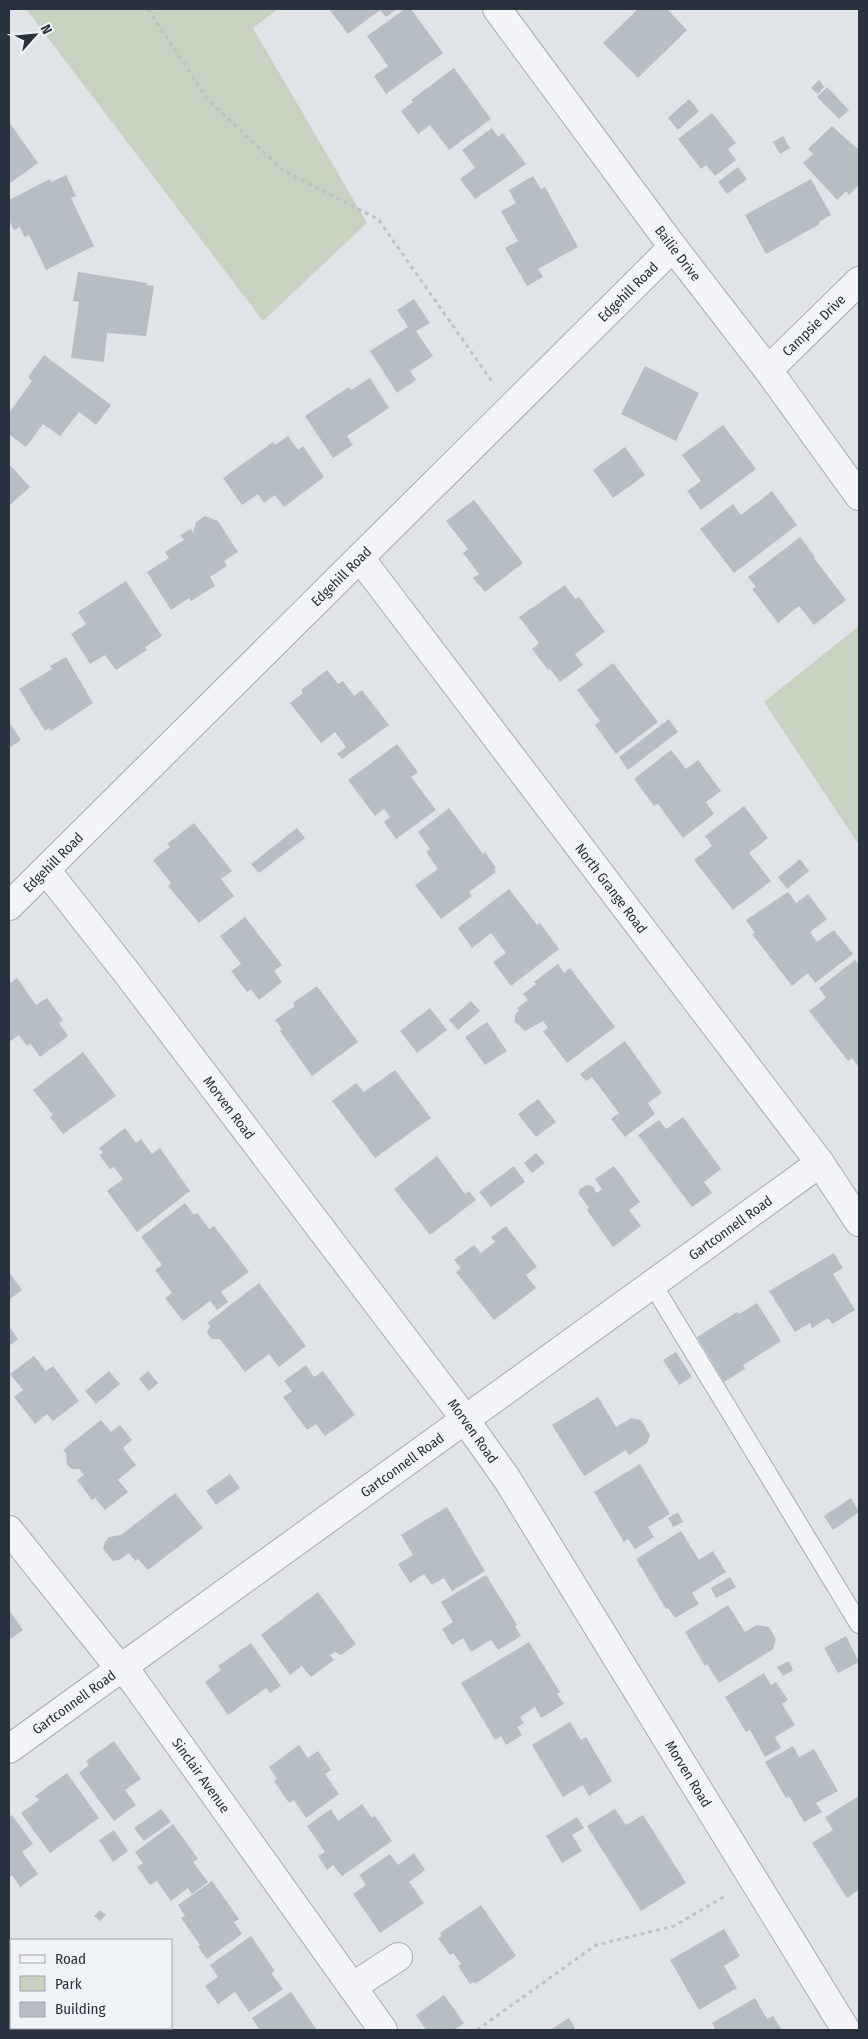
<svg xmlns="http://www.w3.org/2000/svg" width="868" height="2039" font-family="'Fira Sans Condensed',sans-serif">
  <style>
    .green { fill: #c7d2c1 }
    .building { fill: #b7bdc5 }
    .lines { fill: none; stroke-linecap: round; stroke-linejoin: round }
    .service-casing { stroke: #a5abb2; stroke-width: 20 }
    .minor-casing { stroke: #a5abb2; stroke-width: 30 }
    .path { stroke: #bec2c7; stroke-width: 3; stroke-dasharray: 4 4; stroke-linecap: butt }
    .service { stroke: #f2f4f7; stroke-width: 18 }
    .minor { stroke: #f2f4f7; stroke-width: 28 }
    .labels { text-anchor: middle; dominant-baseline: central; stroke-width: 4; stroke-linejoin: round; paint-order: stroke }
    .street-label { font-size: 14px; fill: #29323f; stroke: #eff2f6 }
  </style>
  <rect width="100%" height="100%" fill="#e0e4e8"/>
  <path class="green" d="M26,9H278L253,28L367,223L263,321Z
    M859,626V845L764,702Z"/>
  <path class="building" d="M329,9H397L386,17L380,10L348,34Z
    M405,9H411L443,53L386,94L374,76L388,66L367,36Z
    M638,9H667L687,30L638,78L603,43Z
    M454,68L491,119L449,150L430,125L418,134L401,111L413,102L411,100Z
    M819,80L824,87L818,94L811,88Z
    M827,87L849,110L839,119L817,97Z
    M689,99L699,111L678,130L668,118Z
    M712,113L736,143L728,149L736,160L715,176L706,165L701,169L678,139Z
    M9,122L38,163L9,184Z
    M832,126L859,150V185L849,195L846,191L837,200L803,163L813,154L808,149Z
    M492,128L498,137L503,133L526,164L475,199L460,179L475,168L462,150Z
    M783,136L790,148L780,154L773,142Z
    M738,167L747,179L727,194L718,182Z
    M66,175L76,196L71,198L94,246L46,270L29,235L24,237L20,227L14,230L9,220V200L50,179L51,182Z
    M533,176L541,189L545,187L578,247L538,269L543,277L527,286L505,248L518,241L501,211L516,203L509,190Z
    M811,179L831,215L819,222L820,224L766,254L745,215Z
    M78,272L147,283V285L154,286L146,336L107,333L104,362L71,358L79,302L73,301Z
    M414,299L430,323L416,331L433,356L410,371L416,380L397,393L370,351L408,327L397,310Z
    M44,355L111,405L96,425L79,412L60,436L43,424L26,447L9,434V413L32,381L28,377Z
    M645,366L699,393L676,441L621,414Z
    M370,378L389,408L347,436L353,445L333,458L305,416L349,387L351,390Z
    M723,425L756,469L701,510L687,491L701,481L682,455Z
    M288,436L298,450L303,446L324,477L284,507L275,495L264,503L258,494L242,505L223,478L273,442L275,445Z
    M625,447L645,475L613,498L593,470Z
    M9,464L30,487L9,506Z
    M772,491L797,525L734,573L700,529L733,504L741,515Z
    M474,500L523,563L485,592L473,578L479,574L463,553L468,549L446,521Z
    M205,516L218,521L238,552L224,561L227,566L210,577L215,586L191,601L189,598L171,610L147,572L169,558L165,552L184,540L180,535L191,529L193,533L196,522Z
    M800,537L815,557L814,558L846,600L814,625L799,606L778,623L752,589L756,587L748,577Z
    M126,581L162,636L145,647L147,650L116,670L105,655L90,664L71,634L86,624L78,612Z
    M565,585L575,599L579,597L605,632L575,654L583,665L560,682L550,669L548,670L532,649L539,643L519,617Z
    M66,657L93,703L51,731L49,728L45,731L19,689L52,669L50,666Z
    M613,663L658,722L616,754L595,725L600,721L577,690Z
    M327,670L338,684L343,681L354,696L362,690L389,725L342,759L337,754L346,747L335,732L321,743L290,703L303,693L301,690Z
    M669,719L678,732L628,770L619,757Z
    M9,722L21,740L9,748Z
    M397,744L418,772L411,777L436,810L396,839L384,822L390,817L384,809L375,816L348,780Z
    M671,750L686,769L698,760L721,791L706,802L714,814L683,838L658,804L654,806L634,779Z
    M744,806L768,838L749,853L771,881L733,910L694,860L712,846L705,836Z
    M449,808L483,854L485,852L496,868L494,869L496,872L469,892L472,896L441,919L415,885L438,869L426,852L430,849L418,832Z
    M194,823L232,871L221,879L234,896L199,923L168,886L171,883L153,860L170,847L167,844Z
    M297,828L305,838L259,873L251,864Z
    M800,859L809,871L787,889L778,877Z
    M509,889L537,925L540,923L559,949L511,986L493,962L506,953L491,933L472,948L458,928Z
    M788,892L796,903L808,894L827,919L810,932L817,942L834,930L853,954L815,983L808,973L792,986L752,934L755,933L746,920Z
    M245,917L282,965L274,971L282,982L259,1000L251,989L247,992L231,971L241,964L220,936Z
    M855,960L859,965V1068L852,1058L848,1061L809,1011L826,998L819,988Z
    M558,964L564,973L570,968L615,1027L567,1063L543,1031L548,1028L543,1021L525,1031L515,1022V1015L519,1010L517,1008L528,1000L523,994L536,984L534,982Z
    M17,978L36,1005L47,998L63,1020L59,1023L68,1036L40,1057L30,1043L27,1046L19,1035L9,1042V984Z
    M317,986L358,1042L312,1076L280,1031L282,1029L275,1020L295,1006L293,1003Z
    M471,1001L480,1011L458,1030L449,1020Z
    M430,1008L447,1030L417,1053L400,1031Z
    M487,1022L507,1051L485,1065L465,1037Z
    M625,1041L662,1093L648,1103L655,1114L625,1137L611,1119L619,1113L592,1077L586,1081L580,1074Z
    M83,1052L116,1096L63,1134L50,1117L53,1115L33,1090Z
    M395,1070L431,1118L375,1158L332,1101L356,1083L364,1092Z
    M538,1099L556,1122L536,1137L518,1114Z
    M683,1117L721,1169L704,1182L712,1193L692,1207L638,1135L659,1120L666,1129Z
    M125,1128L136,1143L141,1139L152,1154L160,1148L190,1191L137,1232L107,1191L123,1179L114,1167L110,1169L99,1155L103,1153L99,1148Z
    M536,1153L545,1163L532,1173L524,1163Z
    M437,1156L465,1194L469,1191L476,1200L430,1235L394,1189Z
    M514,1166L525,1182L491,1207L479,1192Z
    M614,1166L640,1202L629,1210L641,1226L613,1247L587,1210L589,1208L579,1194V1190L586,1185L592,1186L597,1193L602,1189L595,1179Z
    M185,1203L194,1215L197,1213L209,1229L214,1226L249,1272L221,1292L228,1302L217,1310L210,1301L183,1321L165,1298L172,1293L155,1270L162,1265L141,1237Z
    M506,1226L537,1267L526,1275L536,1288L494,1320L456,1272L461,1268L454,1260L474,1245L481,1253L495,1242L491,1237Z
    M834,1253L843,1268L833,1274L855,1310L832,1324L828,1318L812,1328L810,1323L795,1332L769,1291Z
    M9,1272L22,1290L9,1300Z
    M259,1283L306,1346L279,1367L269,1354L245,1372L220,1339H212L207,1333L210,1326L207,1323Z
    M757,1303L781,1341L743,1365L745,1369L724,1382L697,1337L737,1312L739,1314Z
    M9,1326L18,1339L9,1346Z
    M676,1352L692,1377L679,1385L663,1360Z
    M34,1356L46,1371L53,1366L79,1401L53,1421L47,1414L35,1424L14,1397L23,1390L10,1374Z
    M306,1365L314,1377L323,1371L355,1415L325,1436L316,1424L307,1430L283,1397L292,1391L284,1381Z
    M109,1371L120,1384L96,1404L85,1391Z
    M148,1371L158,1383L149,1391L139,1379Z
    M598,1397L616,1427L631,1418L641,1420L650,1435L647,1443L629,1455L626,1450L584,1476L552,1425Z
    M101,1420L111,1432L120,1425L132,1440L123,1448L136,1465L118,1480L128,1492L105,1510L95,1498L92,1500L77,1480L84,1475L79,1469H72L67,1465L66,1453L63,1450Z
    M640,1464L670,1514L648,1527L654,1537L635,1549L628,1539L624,1542L594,1492Z
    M230,1474L240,1488L216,1505L206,1491Z
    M175,1493L203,1528L148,1570L138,1559L135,1561L129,1553L119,1560L113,1561L103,1549L105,1542L109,1537L121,1535Z
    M851,1498L859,1512L833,1530L824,1516Z
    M447,1507L485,1571L452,1591L444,1578L432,1585L424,1574L410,1583L398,1564L413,1555L401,1535Z
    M678,1512L683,1522L673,1527L668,1518Z
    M681,1531L699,1560L713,1551L726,1572L692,1593L699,1604L675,1618L668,1608L666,1609L636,1559Z
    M486,1575L517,1625L515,1626L521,1636L498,1650L491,1640L471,1652L463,1638L452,1645L442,1629L453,1622L441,1602Z
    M730,1577L736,1587L716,1598L711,1588Z
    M318,1592L356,1644L341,1655L335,1652L330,1655L334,1660L311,1677L302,1666L290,1675L261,1635Z
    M728,1605L745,1632L757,1625L769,1627L776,1639L773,1649L719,1683L707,1664L705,1666L685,1632Z
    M9,1610L23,1630L9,1640Z
    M846,1636L859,1662L838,1673L824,1648Z
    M529,1642L560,1692L557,1694L564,1704L541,1718L535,1707L520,1717L524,1723L517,1727L522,1735L506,1745L501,1736L495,1740L461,1683Z
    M251,1643L281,1686L270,1693L266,1688L228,1715L205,1682L221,1670L218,1666Z
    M789,1661L793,1670L783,1676L777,1667Z
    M764,1673L771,1685L776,1682L788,1700L782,1704L795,1725L775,1737L781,1748L765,1757L750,1730L746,1732L725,1697Z
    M570,1722L581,1740L586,1737L612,1781L589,1796L583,1785L563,1797L532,1745Z
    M114,1741L141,1779L125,1790L136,1805L114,1821L79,1773L89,1765L86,1761Z
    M299,1745L308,1758L318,1751L331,1770L325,1774L339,1794L306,1818L294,1800L289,1803L274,1781L277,1779L269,1767Z
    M793,1746L799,1757L814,1749L838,1791L816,1803L822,1812L804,1822L789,1796L786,1798L765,1762Z
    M67,1773L99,1818L50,1853L21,1813L39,1800L35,1796Z
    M859,1796V1890L847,1898L812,1843L833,1830L825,1817Z
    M362,1804L372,1818L375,1816L392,1841L342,1876L333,1865L327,1870L318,1856L325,1852L307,1826L331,1809L338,1821Z
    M161,1809L171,1822L144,1841L134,1828Z
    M615,1809L626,1825L643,1815L686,1883L641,1911L587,1826Z
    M12,1815L33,1844L22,1852L38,1874L20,1887L12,1875L9,1878V1817Z
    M577,1817L584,1828L572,1835L582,1851L562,1863L546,1836Z
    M173,1824L198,1859L193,1862L208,1882L192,1894L188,1888L171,1901L157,1881L150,1885L137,1867L143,1863L135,1852Z
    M114,1830L128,1851L113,1862L99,1840Z
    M414,1853L425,1870L409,1882L424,1903L380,1933L353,1894L366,1885L359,1875L390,1854L398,1865Z
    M212,1881L239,1919L234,1922L242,1934L207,1959L198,1947L200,1945L181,1918L185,1916L178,1905Z
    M481,1905L516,1956L475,1984L474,1982L470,1984L458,1966L461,1964L453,1953L450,1955L438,1938L442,1936L440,1933Z
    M100,1910L106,1915L100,1921L94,1916Z
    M724,1929L740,1956L724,1966L737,1988L699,2010L670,1960Z
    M251,1936L275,1971L271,1973L283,1989L249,2012L235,1992L218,2004L205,1986L218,1977L210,1965Z
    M291,1992L317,2030H260L252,2018Z
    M444,1995L464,2023L454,2030H426L416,2015Z
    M755,1998L767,2019L773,2016L782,2030H716L712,2023Z
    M569,2018L576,2030H550Z
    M23,2028H91L93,2030H19Z"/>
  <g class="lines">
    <g class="service-casing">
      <path id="service" d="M653,1285L859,1624"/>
    </g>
    <g class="minor-casing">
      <g id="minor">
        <path id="s1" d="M497,9L673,247L768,370L859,496"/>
        <path id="s2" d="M768,370L859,281"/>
        <path id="s3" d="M360,558L820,1163L859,1222"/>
        <path id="s4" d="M46,870L127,973L456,1407L507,1479L846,2030"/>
        <path id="s5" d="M9,906L673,247"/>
        <path id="s6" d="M9,1530L110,1656L133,1680L383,2030"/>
        <path id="s7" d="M9,1749L820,1163"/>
        <path d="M352,1987L398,1957"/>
      </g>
    </g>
    <path class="path" d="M148,9L208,100L284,171L378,219L493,383
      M477,2030L596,1945L674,1926L727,1895"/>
    <use href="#service" class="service"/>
    <use href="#minor" class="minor"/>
  </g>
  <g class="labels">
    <g class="street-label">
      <text stroke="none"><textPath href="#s1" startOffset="304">Bailie Drive</textPath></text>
      <text stroke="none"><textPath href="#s5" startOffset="872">Edgehill Road</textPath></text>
      <text stroke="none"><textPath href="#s2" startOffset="64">Campsie Drive</textPath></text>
      <text stroke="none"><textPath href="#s5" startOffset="468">Edgehill Road</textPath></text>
      <text stroke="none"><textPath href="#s5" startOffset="62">Edgehill Road</textPath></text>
      <text stroke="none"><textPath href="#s3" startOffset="415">North Grange Road</textPath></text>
      <text stroke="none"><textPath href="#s4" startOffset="300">Morven Road</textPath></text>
      <text stroke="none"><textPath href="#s7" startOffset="890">Gartconnell Road</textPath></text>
      <text stroke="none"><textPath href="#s4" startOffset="705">Morven Road</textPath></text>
      <text stroke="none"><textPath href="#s7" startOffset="485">Gartconnell Road</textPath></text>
      <text stroke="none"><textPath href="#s7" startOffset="80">Gartconnell Road</textPath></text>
      <text stroke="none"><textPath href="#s4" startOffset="1110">Morven Road</textPath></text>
      <text stroke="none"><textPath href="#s6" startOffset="312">Sinclair Avenue</textPath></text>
    </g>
  </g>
  <rect width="868" height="2039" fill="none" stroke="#29323f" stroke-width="20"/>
  <rect x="10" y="1939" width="162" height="90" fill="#eff2f6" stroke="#a0a5ad"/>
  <rect x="20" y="1955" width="25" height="8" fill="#f2f4f7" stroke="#a0a5ad"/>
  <text x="55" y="1964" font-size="15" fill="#29323f">Road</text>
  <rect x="20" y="1976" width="25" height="15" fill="#c7d2c1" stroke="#a0a5ad"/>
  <text x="55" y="1989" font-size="15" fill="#29323f">Park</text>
  <rect x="20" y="2002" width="25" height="15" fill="#b7bdc5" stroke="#a0a5ad"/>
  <text x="55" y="2014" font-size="15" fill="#29323f">Building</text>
  <g transform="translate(35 35) rotate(63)" stroke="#eff2f6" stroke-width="4" paint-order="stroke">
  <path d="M0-4L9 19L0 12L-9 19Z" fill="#29323f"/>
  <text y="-8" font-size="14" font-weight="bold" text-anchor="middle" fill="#29323f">N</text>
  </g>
</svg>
